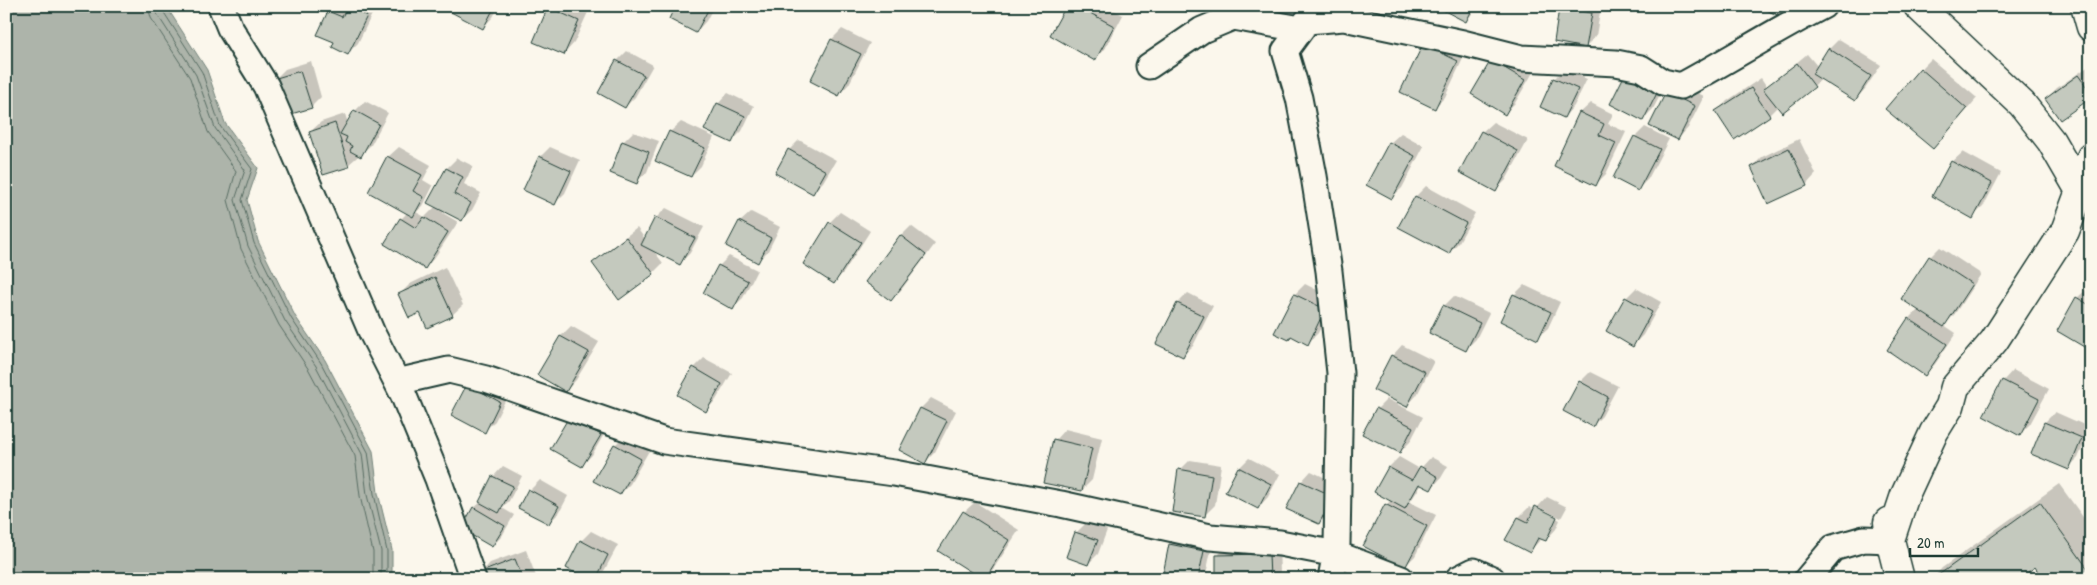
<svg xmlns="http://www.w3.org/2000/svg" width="2097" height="585" font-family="'Patrick Hand',sans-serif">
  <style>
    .water { fill: #adb4aa; stroke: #74847b }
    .shadow { fill: #0003 }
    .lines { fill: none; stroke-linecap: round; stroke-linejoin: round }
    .shore { stroke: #586d63; stroke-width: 1 }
    .building { fill: #c4c9be; stroke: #1f3d34 }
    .minor-casing { stroke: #1f3d34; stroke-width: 29 }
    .secondary-casing { stroke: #1f3d34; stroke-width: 31 }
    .minor { stroke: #fbf7ec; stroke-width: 25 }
    .secondary { stroke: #fbf7ec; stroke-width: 28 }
  </style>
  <rect width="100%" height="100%" fill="#fbf7ec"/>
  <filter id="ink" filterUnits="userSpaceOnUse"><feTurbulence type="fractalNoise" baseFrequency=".02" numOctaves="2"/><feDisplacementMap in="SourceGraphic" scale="10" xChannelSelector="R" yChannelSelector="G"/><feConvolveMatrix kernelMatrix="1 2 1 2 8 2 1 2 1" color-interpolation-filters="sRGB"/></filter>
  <g filter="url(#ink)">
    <path class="water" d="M6,6H166L207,70L225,123L258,168L247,200L258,241L295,316L325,360L373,451L378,493L392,550V579H6Z"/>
    <path class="shadow" d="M334,6H376L358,43L348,53L335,42L318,34L329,11Z
      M456,6H499L493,17L483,27Z
      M551,6H580L589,10L574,43L564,54L549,8Z
      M677,6H714L706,21L696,32Z
      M1067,6H1107L1123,15L1105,49L1095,59Z
      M1437,6H1478L1466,21Z
      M1563,6H1601L1596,36L1586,46L1560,9Z
      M842,29L870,43L849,84L839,95L811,81L832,39Z
      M1839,39L1881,65L1865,89L1855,100L1822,79L1782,111L1778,106L1769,115L1716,112L1727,101L1761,78L1767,87L1807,54L1818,67L1829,49Z
      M1424,44L1467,50L1445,97L1435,107Z
      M627,51L653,65L635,97L625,107L617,61Z
      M1931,59L1977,98L1943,138L1921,69Z
      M1492,60L1535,69L1515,103L1505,113Z
      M311,61L321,97L311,107L275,79L285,69Z
      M2089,66L2091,68V96L2046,99L2057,88Z
      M1564,69L1587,79L1574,106L1564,117L1554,79Z
      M1669,78L1653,109L1643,119L1611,103Z
      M1677,83L1704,96L1688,128L1678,139Z
      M728,93L754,106L742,131L731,142L718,104Z
      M365,101L388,113L371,145L348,165L310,132L321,122L345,114L348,123L355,111Z
      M1591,103L1613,114L1608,124L1626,132L1606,174L1596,184L1580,113Z
      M681,122L714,137L701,166L691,176L670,132Z
      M1493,122L1528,140L1506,180L1496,190L1461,171L1482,132Z
      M1645,127L1669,139L1648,179L1638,189L1635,137Z
      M633,132L659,141L647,172L636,182L623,142Z
      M1401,133L1424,146L1402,188L1391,198L1390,143Z
      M1799,139L1816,174L1806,185L1752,167L1762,157Z
      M799,140L836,160L823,182L813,192L789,150Z
      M399,147L431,165L423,180L433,186L423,206L416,212L425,217L436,206L429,203L447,168L457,158L473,166L464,184L481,193L472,210L461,220L444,211L443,213L458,222L435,257L425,268L401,219L407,213L388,157Z
      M550,147L580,160L565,193L555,203L540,157Z
      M1963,152L2001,173L1983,207L1972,217L1952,162Z
      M1426,186L1475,213L1459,242L1449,253L1399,226L1416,196Z
      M666,208L704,227L690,253L680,263L653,250L663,263L653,273L594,264L604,253L637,228L645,239L656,218Z
      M751,212L780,227L768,251L757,262L740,222Z
      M840,212L870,231L844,272L834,282L804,263L830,222Z
      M911,226L935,244L901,290L890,300L901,236Z
      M1940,247L1981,274L1954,315L1944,325L1956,333L1935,364L1925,374L1888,350L1909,319L1919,309L1930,257Z
      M729,256L757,270L743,298L732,308L719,266Z
      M445,267L463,305L452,315L399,295L410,284Z
      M1305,284L1335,299L1318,333L1308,343L1295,294Z
      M1524,285L1560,302L1548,328L1537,338L1514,295Z
      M1636,288L1661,302L1643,335L1633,345L1626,298Z
      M2088,288L2091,290V349L2077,298Z
      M1188,293L1213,306L1193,346L1182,356L1158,343L1178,303Z
      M1454,296L1489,313L1476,339L1466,349L1444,306Z
      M571,326L599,342L576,380L566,391L539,375L561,336Z
      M1402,345L1434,361L1417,395L1407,406L1375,390L1392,356Z
      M704,358L732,373L716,400L706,410L694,368Z
      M2013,370L2049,389L2030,424L2020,434L2003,381Z
      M1590,372L1618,386L1602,416L1592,426L1580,382Z
      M468,385L510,391L495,421L484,431Z
      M931,398L956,411L935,452L925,462L900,449L921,408Z
      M1387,399L1423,417L1410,442L1400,452L1377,409Z
      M2055,412L2091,428L2078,458L2068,468L2045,422Z
      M570,418L610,424L592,455L582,465Z
      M1065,429L1102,438L1092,480L1082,490L1055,440Z
      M625,435L650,449L630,484L620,494L615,445Z
      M1399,457L1420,469L1431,457L1448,466L1441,478L1431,489L1422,484L1410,502L1436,515L1415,556L1405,566L1386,505L1391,500L1376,491L1389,467Z
      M1249,458L1280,474L1268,497L1258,508L1239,468Z
      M1190,460L1221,465L1215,505L1204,516L1180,470Z
      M503,466L522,476L509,501L502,508L514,515L502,536L492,546L474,508L481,502L493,477Z
      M1311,471L1342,486L1329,513L1319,523L1301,482Z
      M540,480L568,496L559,513L549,523L530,490Z
      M2059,484L2091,528V579L2035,566L2017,579H1932L1942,568Z
      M1547,497L1567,507L1561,518L1539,507V509L1560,520L1556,529L1546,540L1542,538L1530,551L1519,517L1529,507L1535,510Z
      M975,502L1019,530L994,568L984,579L940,551L964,512Z
      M1087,522L1107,530L1098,554L1088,564L1076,533Z
      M591,531L618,545L604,571L596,579L581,541Z
      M1180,535L1213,541L1205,579H1163L1170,545Z
      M1279,544L1280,573L1274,579H1217V556L1227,546Z
      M526,550L537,579H482L480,574L490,563Z"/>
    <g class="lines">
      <path class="shore" d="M148,6L151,18L190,78L208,132L236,171L228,200L241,249L279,325L309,370L355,456L360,496L373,552V579
        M156,6L157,14L196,75L215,128L245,170L235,200L248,246L285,321L316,366L362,454L367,495L381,551V579
        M162,6L163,11L202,72L220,126L252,169L242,200L254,243L291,318L321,363L368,452L374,494L387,551V579"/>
    </g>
    <path class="building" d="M455,6H495L483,29L451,12Z
      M675,6H710L696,33L669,19Z
      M1066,6H1077L1114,26L1095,61L1050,35Z
      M1435,6H1474L1466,22Z
      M1758,6H1781L1777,15Z
      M347,7L367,16L348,55L332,47L334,42L317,35L328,11L342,17Z
      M548,7L579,21L564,55L533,42Z
      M1559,8L1592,13L1586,48L1554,42Z
      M831,39L861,54L839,96L810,81Z
      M1423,44L1458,61L1435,109L1400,92Z
      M1828,48L1871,76L1855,101L1812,74Z
      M616,60L644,75L625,108L598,93Z
      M1491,60L1525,80L1505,115L1471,94Z
      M1797,63L1815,87L1782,113L1763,89Z
      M1920,68L1967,109L1933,149L1885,109Z
      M300,71L312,108L284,116L273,79Z
      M1626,72L1659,89L1643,121L1610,104Z
      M2078,75L2091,93V98L2060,120L2045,99Z
      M1553,78L1578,89L1564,118L1540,107Z
      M1751,88L1770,116L1734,140L1715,111Z
      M1666,92L1695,106L1678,140L1649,126Z
      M717,103L745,116L732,143L704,130Z
      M354,110L379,124L361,157L350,151L352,146L345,142L347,137L340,134Z
      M1579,112L1604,124L1599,135L1616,143L1596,186L1554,166Z
      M335,123L349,167L323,175L309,132Z
      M669,131L705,148L691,177L655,161Z
      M1481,131L1518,151L1496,192L1459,172Z
      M1634,136L1660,149L1638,191L1613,178Z
      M622,141L649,152L637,184L610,173Z
      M1389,142L1415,156L1392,199L1366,185Z
      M1789,148L1807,186L1768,204L1751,167Z
      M788,149L826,171L813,194L775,173Z
      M387,156L422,175L413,191L424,197L413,217L368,192Z
      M539,156L571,171L555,205L523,190Z
      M1951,161L1992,183L1973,219L1932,196Z
      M446,168L463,177L454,194L471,203L462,221L427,203Z
      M1415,196L1466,223L1449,254L1398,227Z
      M424,217L448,232L425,269L384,244L400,218L416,228Z
      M655,217L695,238L680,265L641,245Z
      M739,221L771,238L758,263L726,246Z
      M829,222L861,242L834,284L803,264Z
      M900,235L926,255L891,301L865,282Z
      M626,237L654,274L619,300L592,263Z
      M1929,256L1972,284L1944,327L1901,299Z
      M718,265L748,281L733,310L703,293Z
      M435,277L453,316L427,328L420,313L409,318L398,294Z
      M1294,294L1325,309L1308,345L1291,336L1289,340L1274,333Z
      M1513,294L1551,312L1538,340L1500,321Z
      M1625,297L1652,312L1633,347L1606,331Z
      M2076,297L2091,306V351L2057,331Z
      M1177,303L1204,316L1183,357L1156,344Z
      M1443,305L1480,323L1466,351L1429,333Z
      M1908,318L1947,344L1925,376L1887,350Z
      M560,336L589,352L566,392L537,375Z
      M1391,355L1425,372L1407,407L1373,390Z
      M693,367L722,384L706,412L677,395Z
      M2002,380L2039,399L2020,436L1983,416Z
      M1579,381L1608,397L1593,427L1563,411Z
      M467,384L500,402L485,433L451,415Z
      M920,408L947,421L925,464L899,450Z
      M1376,408L1413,427L1400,453L1362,434Z
      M569,417L601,435L582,467L550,449Z
      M2044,422L2082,438L2069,470L2031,454Z
      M1053,439L1092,448L1082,491L1043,483Z
      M614,444L641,459L620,495L593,481Z
      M1420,466L1438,477L1431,490L1419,484L1405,509L1374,492L1388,467L1412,480Z
      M1238,467L1271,484L1258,509L1225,492Z
      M1178,469L1212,475L1205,517L1172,512Z
      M492,476L513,486L499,513L479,502Z
      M1300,481L1333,496L1319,524L1286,509Z
      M528,489L559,506L549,524L518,508Z
      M2040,502L2091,573V579H2043L2035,567L2019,579H1933Z
      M1385,504L1427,526L1405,568L1363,546Z
      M1535,506L1557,517L1546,541L1538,538L1530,553L1505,540L1518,517L1528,522Z
      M473,507L505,526L492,547L461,529Z
      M963,511L1009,540L985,579H982L938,551Z
      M1075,532L1098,540L1088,565L1066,557Z
      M580,540L608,555L596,579H586L566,568Z
      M1169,544L1204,551L1198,579H1162Z
      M1269,554L1270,579H1216V555Z
      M515,559L523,579H481L479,573Z"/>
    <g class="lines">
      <g class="minor-casing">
        <path id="minor" d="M221,6L230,28L266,86L372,333L403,394L438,479L473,579
          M1149,66L1202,30L1233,17L1301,29
          M397,382L449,370L486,379L664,441L894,473L1061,504L1210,537L1280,543L1336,554L1401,579
          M1331,579L1337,545L1340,373L1329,271L1314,176L1299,98L1285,51L1307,21L1344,18L1463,43L1522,58L1616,63L1641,68L1663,82L1681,86C1729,60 1775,31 1823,6
          M1458,579L1474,571L1492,579
          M1807,579L1833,548L1864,539L1890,540"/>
      </g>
      <g class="secondary-casing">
        <path id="secondary" d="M2085,6L2091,27
          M2080,191L2091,157
          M1888,522L1890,540L1900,579
          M1890,540L1905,495L1934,432L1950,406L1955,387L1994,341L2065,231L2080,191L2051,141L2022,104L1918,6"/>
      </g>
      <use href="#minor" class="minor"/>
      <use href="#secondary" class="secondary"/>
    </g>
  </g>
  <rect width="2097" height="585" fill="none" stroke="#fbf7ec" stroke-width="25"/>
  <rect x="12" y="12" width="2072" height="560" fill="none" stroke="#1f3d34" stroke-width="2" filter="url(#ink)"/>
  <path d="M1910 548v8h68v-8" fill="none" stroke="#1f3d34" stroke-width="2.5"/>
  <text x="1917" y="548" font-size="15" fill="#1f3d34" stroke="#fbf7ec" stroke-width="4" paint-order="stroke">20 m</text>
</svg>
